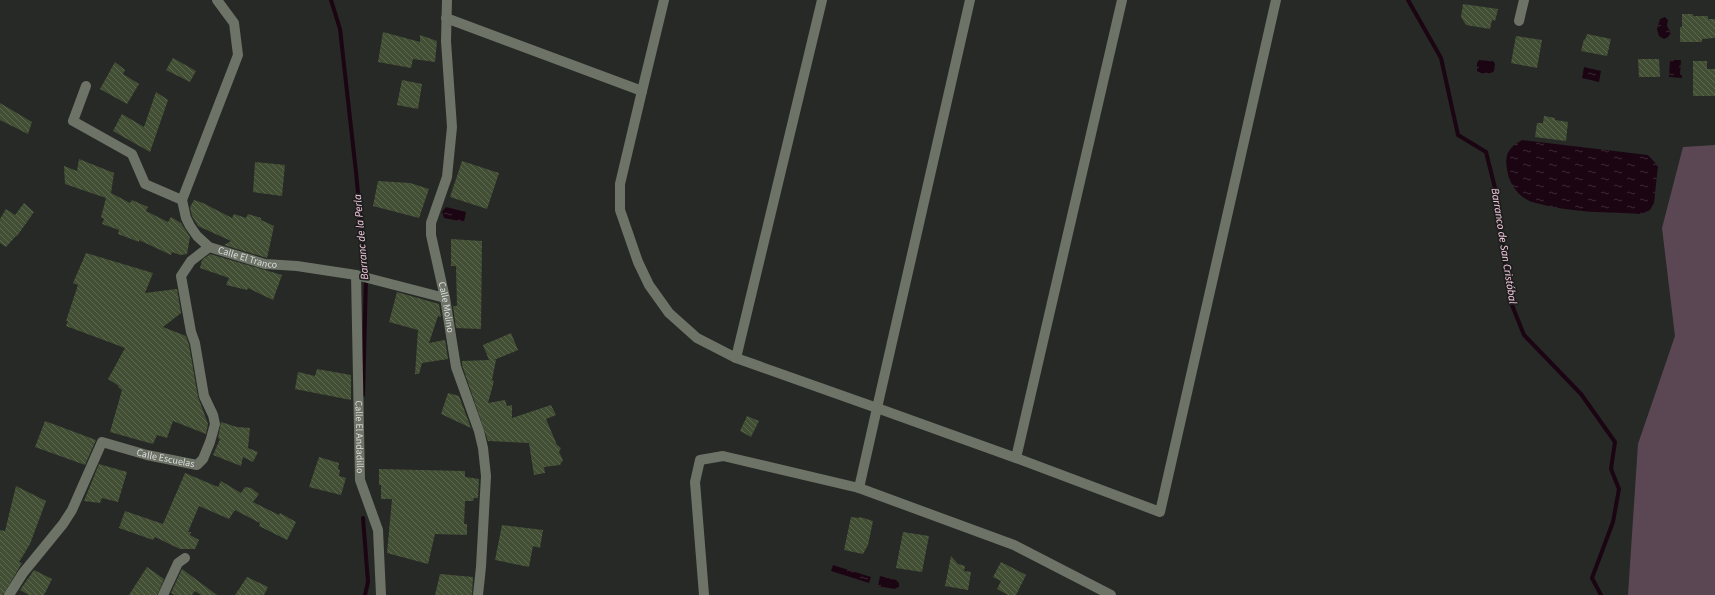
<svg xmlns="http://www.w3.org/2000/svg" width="1715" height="595" font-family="'Source Sans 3',sans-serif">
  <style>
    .grass { fill: #5b4753 }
    .water { fill: url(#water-ripples) }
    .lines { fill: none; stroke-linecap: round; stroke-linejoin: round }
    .stream { stroke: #1b0513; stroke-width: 4 }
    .building { fill: url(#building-back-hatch) }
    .minor { stroke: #6d7367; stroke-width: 10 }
    .labels { text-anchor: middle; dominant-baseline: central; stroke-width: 3.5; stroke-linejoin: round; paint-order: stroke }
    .street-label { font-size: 10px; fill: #dbdcda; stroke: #1e1f1c }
    .water-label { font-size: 11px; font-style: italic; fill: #fdd0ea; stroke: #1e1f1c }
  </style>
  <defs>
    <pattern id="water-ripples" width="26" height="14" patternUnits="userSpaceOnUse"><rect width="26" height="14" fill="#1b0513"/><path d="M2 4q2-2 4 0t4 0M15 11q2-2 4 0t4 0" fill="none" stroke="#3c2935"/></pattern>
    <pattern id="building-back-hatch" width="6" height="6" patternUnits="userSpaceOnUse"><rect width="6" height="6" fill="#424f34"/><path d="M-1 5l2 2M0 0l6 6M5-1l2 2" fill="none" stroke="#5d6851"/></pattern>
  </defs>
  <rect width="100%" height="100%" fill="#272926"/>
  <path class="grass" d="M1715,145V595H1628L1638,444L1675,336L1662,228L1683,147Z"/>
  <path class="water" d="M1665,17L1668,20L1667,26L1671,33L1668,37L1664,39L1659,36L1657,29L1660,19Z
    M1479,60L1493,61L1495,64L1494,71C1490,75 1481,74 1477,71V63Z
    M1670,60H1681L1680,75H1682V78L1669,77Z
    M1584,67L1601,71L1599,82L1582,78Z
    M1522,140L1648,155L1658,166L1654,203L1650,210L1641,214C1607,212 1573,213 1540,204C1536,203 1530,202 1526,199C1516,194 1508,180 1507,169C1504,153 1510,147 1522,140Z
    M446,207L466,212L464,222L444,218L442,212Z
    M833,565L871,577L869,583L831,571Z
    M880,576L896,580L899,583V587L894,589L878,586Z"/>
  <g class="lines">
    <path class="stream" d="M331,0L340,29L356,172L366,278L363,395
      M1408,0L1441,58L1458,135L1486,152L1495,188L1510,300L1524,335L1581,394L1615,442L1611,469L1619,489L1613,522L1592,578L1601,595
      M363,518L368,582L365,595"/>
  </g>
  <path class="building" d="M1463,4L1498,9L1495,21L1492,20L1490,29L1466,25L1461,17Z
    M1682,14H1693V16H1708V19H1715V38L1702,39V42H1680V27H1682Z
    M383,32L420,42V35L437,41L435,62L413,59L411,68L378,62Z
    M1587,34L1611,39L1607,56L1581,51L1584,39L1585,40Z
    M1516,36L1542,40L1537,68L1511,63Z
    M173,58L196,71L190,82L166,70Z
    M1638,59H1659L1660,77H1639Z
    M1693,61H1707V69H1715V96H1693Z
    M115,62L125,70L123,74L139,84L127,104L100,89Z
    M402,80L422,84L418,109L397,105Z
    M156,92L168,100L150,152L113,131L122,114L144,127Z
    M0,103L32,122L28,134L0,120Z
    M1544,116L1555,118V120L1568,122L1566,141L1535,137L1537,123H1543Z
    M79,159L114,173L111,193L130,203L132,200L148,207L146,211L168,222L171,217L181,223L190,237L187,254L180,255L172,252L171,255L139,240V242L118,234L119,230L102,224L104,219L101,217L106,198L65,184L64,166L77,171Z
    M462,161L499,173L487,209L450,197Z
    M255,162L285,165L282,196L253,192Z
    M378,181L410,183L429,189L419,218L373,206Z
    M194,200L203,203L232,218L234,214L246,218L248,214L261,218V220L274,226L267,258L224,245L231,241L198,226L192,216L190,207Z
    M24,203L34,212L17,236H16L6,247L0,243V219L6,209L15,215Z
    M451,239L482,241L481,329L456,328L453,306H457L456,266H451Z
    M86,253L153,273L145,293L177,289L181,313L163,327L186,336L189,345L198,397L208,424L206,434L173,421L167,438L157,435L153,444L110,432L122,390L118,387L119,386L108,379L125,348L66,326L68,321H66L78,285L73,283Z
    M210,254L282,275L273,300L248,288L247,290L226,285L229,278L200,268L202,260Z
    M397,292L439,304L441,317L438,316L429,343L445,340L448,359L422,363L419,374H415L418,330L389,322Z
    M511,333L518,350L494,360H496L492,380L494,381L488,403L505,400L507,406L512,405V418L551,405L556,415L546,419L557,445L561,448L559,452L563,460L560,465L544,467L545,473L534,475L529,443L488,441L462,365V361L489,360L483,345Z
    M317,369L351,375V400L295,389L298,372L315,376Z
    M448,393L459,396L471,428L441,414Z
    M747,416L759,421L751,437L740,431Z
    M45,421L96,440L85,465L35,447Z
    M221,422L237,427L250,428L248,448L258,452L253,462L243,457L241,466L213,455L220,439L218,438Z
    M319,457L339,463L338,469L340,470L339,476L346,478L341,495L309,487Z
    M99,464L127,472L118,502L102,498L100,503L84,501Z
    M379,469L465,471V477L479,479L478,498H474L473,501H465L464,524H467V535L435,534L428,564L387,553L392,499H381V485H379Z
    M185,473L218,487L221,481L241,493L245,487L251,488L259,494L253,502L279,515L280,513L296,522L287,540L259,526L260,523L235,510L229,519L199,506L188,532H191L190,535L199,540L195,549H180L155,537L153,540L119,528L125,511L163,524Z
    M16,486L46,501L30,544L19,562L22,563L3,595H0V530L5,531Z
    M851,517L859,518L860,517L873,521L868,545L863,554L844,550Z
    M502,525L543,530L540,548L533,546L529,567L495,560Z
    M903,532L929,536L922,572L896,568Z
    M951,556L958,564L965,566L964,571L971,572L968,590L945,586Z
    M1001,562L1026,575L1016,595H1008L997,589L1001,581L993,577Z
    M147,567L164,579L157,595H129Z
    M182,569L217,595H201L195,591L192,595H175L171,593Z
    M34,570L52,579L44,595H29L20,590Z
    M440,574L473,577L472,595H435Z
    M247,577L268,587L264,595H235Z"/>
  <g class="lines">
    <g class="minor">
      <path id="s1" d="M447,0L446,41L452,127L447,177L431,223V235L445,298L456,367L479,431L483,448L486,476L481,567L478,595"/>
      <path d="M970,0L877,408L1016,458L1122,0"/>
      <path d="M446,18L642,91L620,184V210L638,262L649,285L669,313L697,338L736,358L877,408L859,488"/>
      <path d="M1519,21L1524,0"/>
      <path id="s2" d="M86,86L73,121L132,154L145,184L182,200L186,218L190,226L197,236L209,247L265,264L297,266L356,275L445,298"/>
      <path d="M642,91L664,0"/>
      <path d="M182,200L238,55L234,23L217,0"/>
      <path id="s3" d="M356,275L360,480L378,530L381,595"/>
      <path d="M736,358L822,0"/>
      <path d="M1016,458L1160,512L1276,0"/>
      <path id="s4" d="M9,595L23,573L63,524L72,510L102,442L147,455L197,465L203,459L210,442L215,424L213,415L204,396L195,343L191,332L181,276L191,261L209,247"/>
      <path d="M163,595L178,563L185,558"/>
      <path d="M704,595L695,482L700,460L723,456L859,488L1014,545L1111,595"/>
    </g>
  </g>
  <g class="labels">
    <g class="street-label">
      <text stroke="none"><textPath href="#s2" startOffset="274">Calle El Tranco</textPath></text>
      <text stroke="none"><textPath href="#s1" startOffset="312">Calle Molino</textPath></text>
      <text stroke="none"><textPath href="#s3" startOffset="162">Calle El Andadillo</textPath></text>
      <text stroke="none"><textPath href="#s4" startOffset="246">Calle Escuelas</textPath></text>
    </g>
    <g class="water-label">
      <text transform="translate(361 237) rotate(-95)">Barranc de la Perla</text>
      <text transform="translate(1504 246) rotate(81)">Barranco de San Cristóbal</text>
    </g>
  </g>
</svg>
